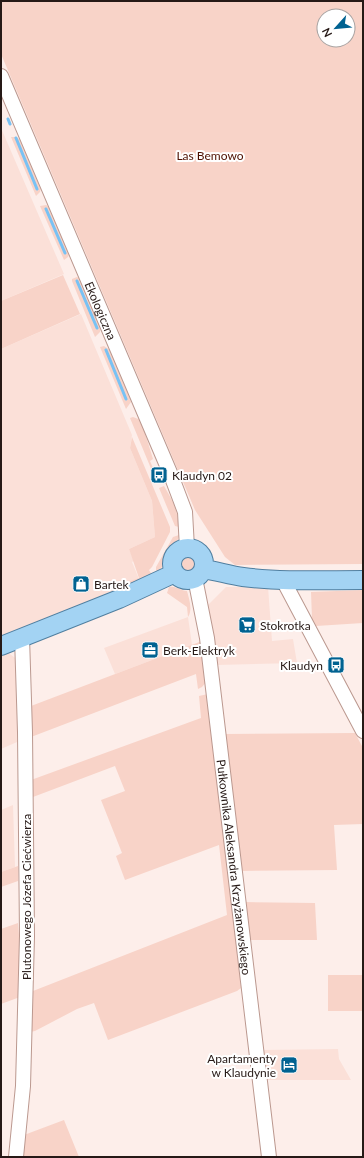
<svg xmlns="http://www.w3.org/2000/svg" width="364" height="1158" font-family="Lato,sans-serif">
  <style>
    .built { fill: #fbe0d8 }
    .green { fill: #f8d3c8; fill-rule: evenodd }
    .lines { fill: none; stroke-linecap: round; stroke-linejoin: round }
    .stream { stroke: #78c2f4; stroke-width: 3 }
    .minor-casing { stroke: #bb988f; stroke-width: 16 }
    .major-casing { stroke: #507fa0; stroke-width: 20 }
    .minor { stroke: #fff; stroke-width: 14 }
    .major { stroke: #a3d3f3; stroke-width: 18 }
    .labels { text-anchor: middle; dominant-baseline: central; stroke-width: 4; stroke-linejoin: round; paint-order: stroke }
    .park-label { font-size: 12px; fill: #4e1001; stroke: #fff }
    .street-label { font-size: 12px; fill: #261916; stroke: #fff }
    .poi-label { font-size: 12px; fill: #261916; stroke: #fff; text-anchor: start }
  </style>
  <rect width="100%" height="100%" fill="#fdeeea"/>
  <path class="built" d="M1,128L64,274L1,301Z
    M81,314L132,435L130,448L152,501L155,537L129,549L134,561L132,562L139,579L123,587L1,636V349Z
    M226,587H268L272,641L293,639L297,663L216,665L207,606Z
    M188,617L192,645L115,674L104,648Z
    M7,652L18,660L17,742L1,749V654Z
    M13,805L15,867L1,872V810Z
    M338,1049L339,1059L351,1080H265L261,1050Z"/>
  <path class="green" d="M1,1H363V564L235,565L225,557L195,510L1,54ZM324,16H348V40H324Z
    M11,137H16L21,140L41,188L40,192L36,196Z
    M46,205L50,207L69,254L68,257L64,260L40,206Z
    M63,275L80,314L1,349V301Z
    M77,277L79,278L100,327V332L95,337L72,281V279Z
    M104,346L110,350L130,398L131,402L126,409L100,347Z
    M133,417L141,420L153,459L150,461L159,482L157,483L130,418Z
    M132,437L170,527V532L152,567L149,570L152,575L132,586L120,587L122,584L139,578L129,549L155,537L152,501L130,448Z
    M164,486C174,503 177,508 179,527L175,526L159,488Z
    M179,535C178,543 173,545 169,552C164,559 165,565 158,572L156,570V567L173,537Z
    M178 564a10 10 0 1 1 20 0a10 10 0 1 1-20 0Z
    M169,587C178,586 180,591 187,591C189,599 193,609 188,617L187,607L167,593Z
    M363,590V623L316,626L312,619L311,592Z
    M202,641L207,681L202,687L198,689L196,674L31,737V706Z
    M208,694L234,914L241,988L237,991L108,1040L94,1003L77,1009L35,1031L30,1032L33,991L227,915L219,845L125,880L116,856L122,853L101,800L125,791L115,766L33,797L31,780L201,718L199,696Z
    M355,733L363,748V824L334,825L337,870L240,871L224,734Z
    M18,866V881L1,887V872Z
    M244,902L315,903L317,940H248Z
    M18,923L21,960L20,997L1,1004V929Z
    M328,975H363V1011H328Z
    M64,1120L79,1157H22L24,1135Z"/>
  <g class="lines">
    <path class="stream" d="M8,119L10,124
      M16,138L37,189
      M46,209L65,253
      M77,281L97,328
      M106,350L126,399"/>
    <g class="minor-casing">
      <g id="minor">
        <path id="s1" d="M1,76L171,475L185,512L187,548"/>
        <path id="s2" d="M195,578L207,638L269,1157"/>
        <path d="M283,580L363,731"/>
        <path d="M16,1157L23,1086L27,936L25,732L22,637"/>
      </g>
    </g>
    <g class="major-casing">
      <path id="major" d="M172 564a16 16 0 1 1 32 0a16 16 0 1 1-32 0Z
        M203,569C217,571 229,575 243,577C282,582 323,580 363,580
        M1,646L119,599L175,573"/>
    </g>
    <use href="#minor" class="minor"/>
    <use href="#major" class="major"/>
  </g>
  <defs>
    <g id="bus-square" transform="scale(0.9)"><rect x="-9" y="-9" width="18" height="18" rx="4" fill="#006291" stroke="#fff"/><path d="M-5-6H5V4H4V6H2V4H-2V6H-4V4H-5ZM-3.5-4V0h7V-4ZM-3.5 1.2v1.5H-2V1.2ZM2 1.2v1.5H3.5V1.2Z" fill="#fff"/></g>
    <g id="shop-square" transform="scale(0.9)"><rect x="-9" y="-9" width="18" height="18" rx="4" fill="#006291" stroke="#fff"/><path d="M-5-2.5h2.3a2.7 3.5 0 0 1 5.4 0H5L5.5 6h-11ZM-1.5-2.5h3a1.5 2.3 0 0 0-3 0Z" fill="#fff"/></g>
    <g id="supermarket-square" transform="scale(0.9)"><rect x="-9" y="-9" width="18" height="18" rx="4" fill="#006291" stroke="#fff"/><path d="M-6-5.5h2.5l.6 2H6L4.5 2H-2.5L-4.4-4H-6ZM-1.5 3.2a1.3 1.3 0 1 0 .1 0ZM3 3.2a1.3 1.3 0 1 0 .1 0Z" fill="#fff"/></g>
    <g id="office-square" transform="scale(0.9)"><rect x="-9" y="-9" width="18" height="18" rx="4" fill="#006291" stroke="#fff"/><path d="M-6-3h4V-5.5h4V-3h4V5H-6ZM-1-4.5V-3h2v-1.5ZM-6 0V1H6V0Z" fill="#fff"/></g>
    <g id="hotel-square" transform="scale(0.9)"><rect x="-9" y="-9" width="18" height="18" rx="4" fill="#006291" stroke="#fff"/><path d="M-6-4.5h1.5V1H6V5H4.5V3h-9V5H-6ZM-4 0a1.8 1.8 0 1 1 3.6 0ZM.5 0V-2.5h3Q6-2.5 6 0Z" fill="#fff"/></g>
  </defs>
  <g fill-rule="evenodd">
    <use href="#bus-square" x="159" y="475"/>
    <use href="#shop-square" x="81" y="584"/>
    <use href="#supermarket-square" x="247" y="625"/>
    <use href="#office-square" x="150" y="650"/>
    <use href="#bus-square" x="336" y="665"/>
    <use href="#hotel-square" x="289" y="1065"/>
  </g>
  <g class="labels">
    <g class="park-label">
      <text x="210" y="155">Las Bemowo</text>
    </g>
    <g class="street-label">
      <text stroke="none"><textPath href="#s1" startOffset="255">Ekologiczna</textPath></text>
      <text stroke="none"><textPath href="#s2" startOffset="292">Pułkownika Aleksandra Krzyżanowskiego</textPath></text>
      <text transform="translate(26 897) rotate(-90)">Plutonowego Józefa Ciećwierza</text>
    </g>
    <g class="poi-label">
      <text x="172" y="475">Klaudyn 02</text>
      <text x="94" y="584">Bartek</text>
      <text x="260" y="625">Stokrotka</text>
      <text x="163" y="650">Berk-Elektryk</text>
      <text x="323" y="665" text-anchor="end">Klaudyn</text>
      <text x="276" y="1058" text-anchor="end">Apartamenty<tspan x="276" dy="14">w Klaudynie</tspan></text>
    </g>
  </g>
  <rect width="364" height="1158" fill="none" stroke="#261916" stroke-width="4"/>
  <g transform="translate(336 28) rotate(243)"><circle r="19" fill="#ffffff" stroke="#a8a3a2"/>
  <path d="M0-3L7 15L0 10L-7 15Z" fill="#006291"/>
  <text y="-6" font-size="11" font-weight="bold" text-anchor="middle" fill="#261916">N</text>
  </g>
</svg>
